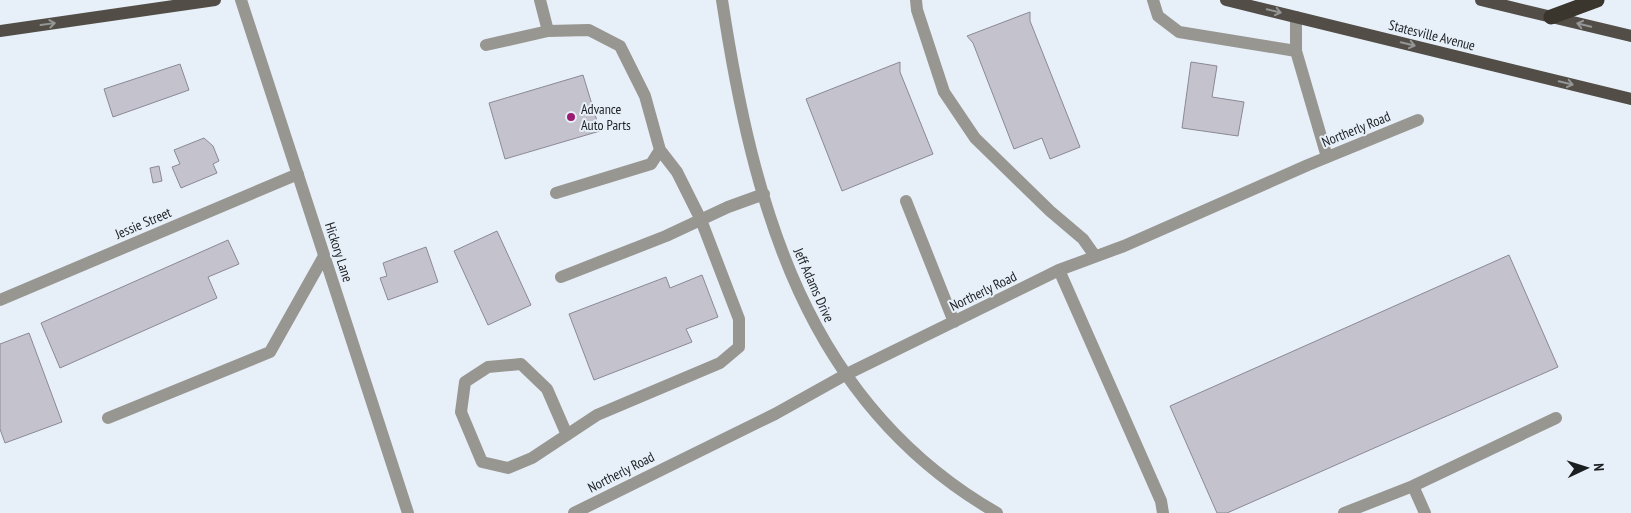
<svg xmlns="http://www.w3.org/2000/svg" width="1631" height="513" font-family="'PT Sans Narrow',sans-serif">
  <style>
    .building { fill: #c4c2cd; stroke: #8b8993 }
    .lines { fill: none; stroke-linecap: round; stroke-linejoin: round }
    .minor { stroke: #989691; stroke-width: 12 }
    .major { stroke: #524e47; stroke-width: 12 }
    .highway { stroke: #3a362d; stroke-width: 15 }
    .oneway { stroke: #959797 }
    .poi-dot { fill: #9b1c71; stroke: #e7f0f9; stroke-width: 2 }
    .labels { text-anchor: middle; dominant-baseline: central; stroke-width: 4; stroke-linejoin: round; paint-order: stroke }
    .street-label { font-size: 14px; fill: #1c1f22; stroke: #e7f0f9 }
    .poi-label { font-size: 14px; fill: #1c1f22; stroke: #e7f0f9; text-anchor: start }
  </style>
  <rect width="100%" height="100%" fill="#e7f0f9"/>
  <path class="building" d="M1030,12V21L1080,147L1050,159L1042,138L1014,149L973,43L967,36Z
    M900,62V72L933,154L842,191L806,99Z
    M1191,62L1217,66L1212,97L1244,102L1238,136L1182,128Z
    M180,64L189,90L113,117L104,89Z
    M583,75L600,131L505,159L489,103Z
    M204,138L213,146L219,161L213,164L217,173L181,188L172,167L180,164L174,150Z
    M159,166L162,181L153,183L150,168Z
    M497,231L531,305L488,325L454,251Z
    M228,240L239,264L208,277L217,298L60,368L41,323Z
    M426,247L438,282L388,300L380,278L387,276L383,263Z
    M1509,255L1558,367L1227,513H1217L1170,406Z
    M702,275L718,317L686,329L692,342L594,380L569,314L666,277L670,288Z
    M29,333L62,422L5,443L0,429V344Z"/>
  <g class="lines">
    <path class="minor" d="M241,0L408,513
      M540,0L548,31
      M722,0C753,204 805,403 997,513
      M916,0L917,10L944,92L975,138L1050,211L1083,239L1095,256
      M1153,0L1158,16L1179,32L1296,51
      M1296,17V51L1327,157
      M486,45L548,31L589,30L620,46L645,96L660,150L651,164L556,193
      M906,201L954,322
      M1059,270L1161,501L1163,513
      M561,277L666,236L728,207L764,194
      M0,300L298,174
      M108,418L270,352L324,256
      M567,435L547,389L521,364L488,367L465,382L461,412L482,462L508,468L532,458L597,415L720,363L739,347V319L701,220L677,172L660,150
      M574,513L775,414L845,375L1059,270L1124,246L1308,165L1418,120
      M1344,513L1413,486
      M1425,513L1413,486L1556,418"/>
    <path class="major" d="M1226,0L1631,99
      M1481,0L1631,36
      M0,31L215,0"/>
    <path class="highway" d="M1551,17L1597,0"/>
  </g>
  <defs><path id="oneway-shaft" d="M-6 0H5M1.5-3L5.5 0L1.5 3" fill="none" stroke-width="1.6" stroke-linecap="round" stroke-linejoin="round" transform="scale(1.25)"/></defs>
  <g class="oneway">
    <use href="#oneway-shaft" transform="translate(1274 11) rotate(14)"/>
    <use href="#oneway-shaft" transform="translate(48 24) rotate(-8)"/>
    <use href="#oneway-shaft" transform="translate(1584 25) rotate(-166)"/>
    <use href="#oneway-shaft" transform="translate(1408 44) rotate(14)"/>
    <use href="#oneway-shaft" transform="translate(1566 83) rotate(14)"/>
  </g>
  <circle class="poi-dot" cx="571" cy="117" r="5"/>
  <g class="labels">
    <g class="street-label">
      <text transform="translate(1432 35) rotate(14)">Statesville Avenue</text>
      <text transform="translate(1356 129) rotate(-22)">Northerly Road</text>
      <text transform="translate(143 223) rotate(-23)">Jessie Street</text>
      <text transform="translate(339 252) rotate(72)">Hickory Lane</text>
      <text transform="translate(814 285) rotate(66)">Jeff Adams Drive</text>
      <text transform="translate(983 291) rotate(-26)">Northerly Road</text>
      <text transform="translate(621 472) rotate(-27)">Northerly Road</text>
    </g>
    <g class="poi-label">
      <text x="581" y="109">Advance<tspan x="581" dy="16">Auto Parts</tspan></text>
    </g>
  </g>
  <g transform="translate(1586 468) rotate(86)" stroke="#e7f0f9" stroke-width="4" paint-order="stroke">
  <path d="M0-4L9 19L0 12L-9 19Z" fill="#1c1f22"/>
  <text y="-8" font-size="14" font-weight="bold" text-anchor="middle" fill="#1c1f22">N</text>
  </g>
</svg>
